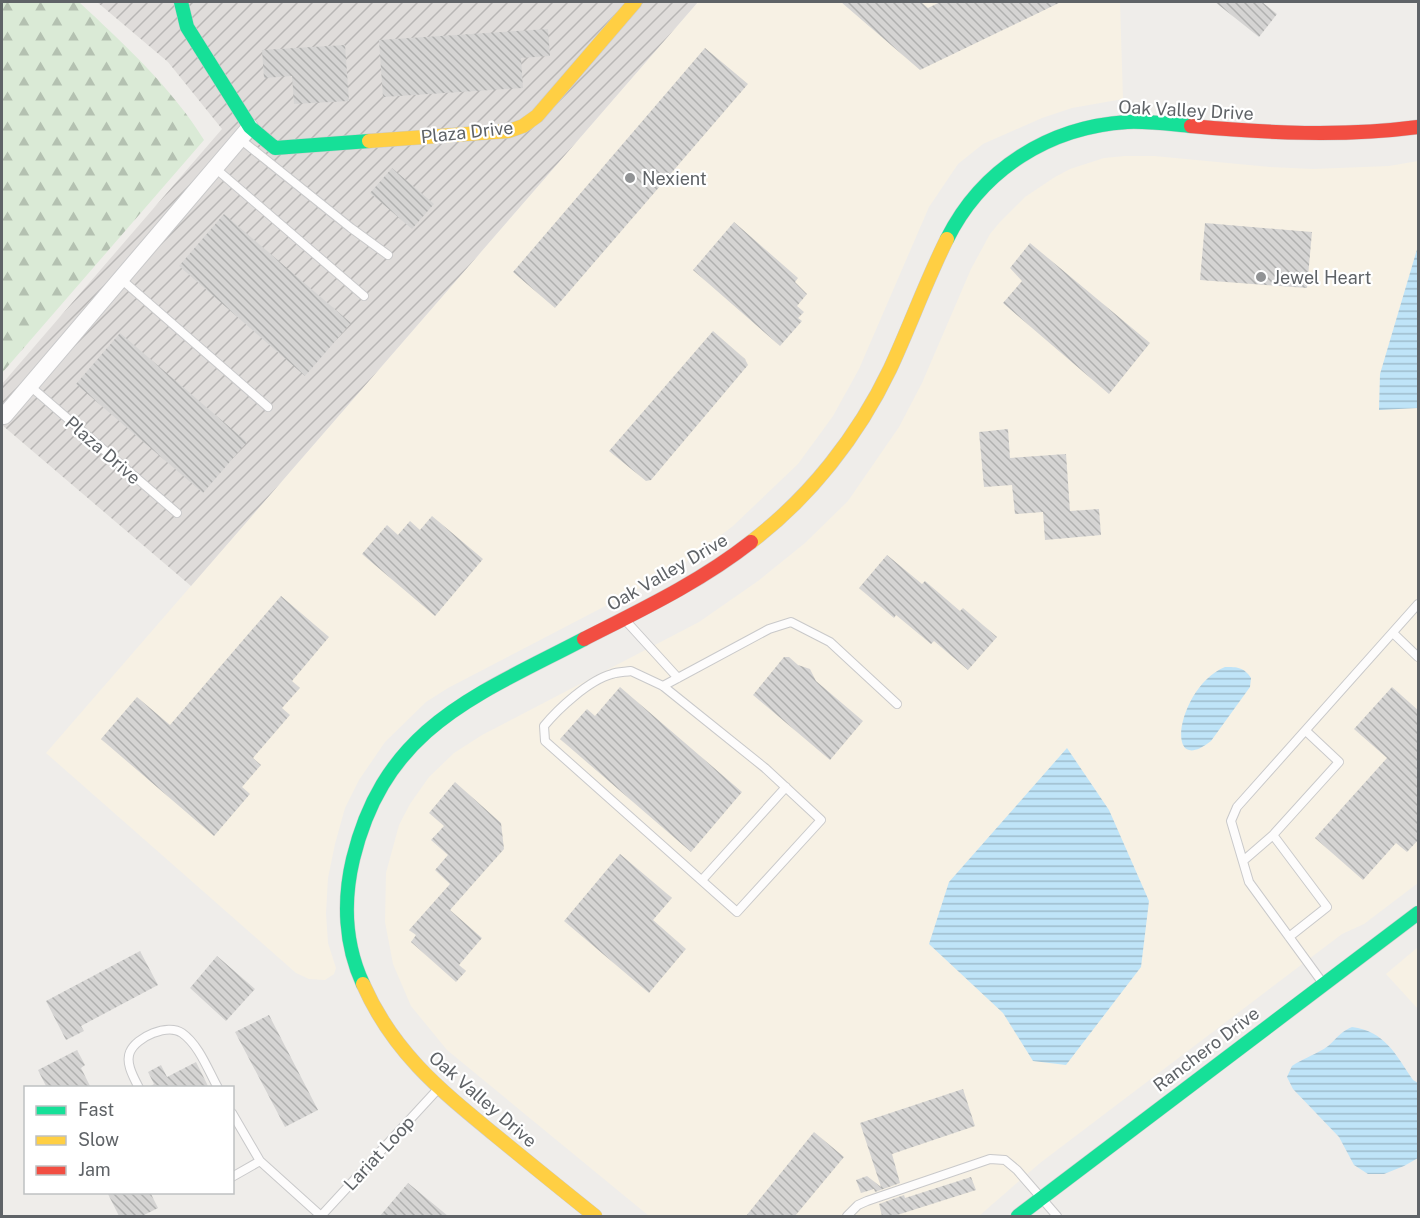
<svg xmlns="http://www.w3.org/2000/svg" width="1420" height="1218" font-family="'Public Sans',sans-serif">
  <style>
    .commercial { fill: #f7f1e4 }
    .industrial { fill: url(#industrial-furrows) }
    .forest { fill: url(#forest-firs) }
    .water { fill: url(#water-rules) }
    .building { fill: url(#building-back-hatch) }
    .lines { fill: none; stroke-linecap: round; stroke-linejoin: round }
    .lane-casing { stroke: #c9c9ca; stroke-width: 10 }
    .street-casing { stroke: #c9c9ca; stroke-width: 18 }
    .fast-casing { stroke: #cbcbcb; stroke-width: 15 }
    .slow-casing { stroke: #cbcbcb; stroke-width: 15 }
    .jam-casing { stroke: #cbcbcb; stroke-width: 15 }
    .lane { stroke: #fdfcfc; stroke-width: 8 }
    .street { stroke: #fdfcfc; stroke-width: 16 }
    .fast { stroke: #16e098; stroke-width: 14 }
    .slow { stroke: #ffcf43; stroke-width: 14 }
    .jam { stroke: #f24e42; stroke-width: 14 }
    .poi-dot { fill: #919395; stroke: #fff; stroke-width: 2 }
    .labels { text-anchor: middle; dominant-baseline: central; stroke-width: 4.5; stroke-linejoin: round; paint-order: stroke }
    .street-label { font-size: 18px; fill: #5f6367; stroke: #fff }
    .poi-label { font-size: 18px; fill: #5f6367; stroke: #fff; text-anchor: start }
  </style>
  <defs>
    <pattern id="industrial-furrows" width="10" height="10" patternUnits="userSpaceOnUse" patternTransform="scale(1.5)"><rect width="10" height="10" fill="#dfdcda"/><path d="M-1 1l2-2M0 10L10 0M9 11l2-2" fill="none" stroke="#b8b6b5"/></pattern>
    <pattern id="forest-firs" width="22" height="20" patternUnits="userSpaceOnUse" patternTransform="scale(1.5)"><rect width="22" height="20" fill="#daead6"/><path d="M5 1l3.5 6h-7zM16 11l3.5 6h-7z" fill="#b4c1b1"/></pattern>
    <pattern id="water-rules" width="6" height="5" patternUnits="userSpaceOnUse" patternTransform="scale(1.5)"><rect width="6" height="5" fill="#bfe4f8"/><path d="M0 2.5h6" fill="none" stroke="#9ebccd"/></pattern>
    <pattern id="building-back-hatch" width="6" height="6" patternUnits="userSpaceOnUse" patternTransform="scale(1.5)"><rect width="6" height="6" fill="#d5d4d3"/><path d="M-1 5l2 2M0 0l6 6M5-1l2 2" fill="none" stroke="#b0b0af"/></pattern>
  </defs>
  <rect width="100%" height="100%" fill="#efedea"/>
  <path class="commercial" d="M698,2H1120L1123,99L1072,108L1042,118L983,144L958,164L929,207L859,369L833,416L798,464L733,526L686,562L663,576L448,688L426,702L385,742L359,780L345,808L335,844L328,878L326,913L328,943L336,968L334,974L325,980L309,979L296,973L46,753Z
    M1125,156H1154L1270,167L1313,169L1389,166L1418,161V883L1364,924L1342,934L1040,1163L979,1216H649L447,1050L411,1006L393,964L385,922L386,873L399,825L410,804L429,777L454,753L482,735L699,622L758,581L805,543L848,501L899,427L922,383L971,269L990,234L1000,222L1025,197L1055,177L1070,169L1104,158Z
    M1418,947V1009L1386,974Z"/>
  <path class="industrial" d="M97,2H698L191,586L2,425V384L222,129L168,62Z"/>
  <path class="forest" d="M2,2H79C124,44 172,88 204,140L2,373Z"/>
  <path class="water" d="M1418,246V408L1379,410L1380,374Z
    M1225,667C1237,667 1244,667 1251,678L1250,687L1211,741C1162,780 1178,686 1225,667Z
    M1067,748L1109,810L1149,901L1141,967L1066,1065L1033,1061L1003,1013L929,944L949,882Z
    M1352,1027C1385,1031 1396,1055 1413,1080L1418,1083V1158L1404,1166L1384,1174H1368L1354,1165L1339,1137L1293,1089L1287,1077L1292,1066C1302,1059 1312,1056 1322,1050C1335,1043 1336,1034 1352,1027Z"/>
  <path class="building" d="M841,2H921L928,8L940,2H1061L920,70Z
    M1215,2H1262L1277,14L1259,37Z
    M548,29L550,56L521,58L523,88L383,97L379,40Z
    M345,45L349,101L294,104L292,76L264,78L262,50Z
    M705,48L748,84L555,308L513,272Z
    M392,168L434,204L412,229L370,193Z
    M224,214L351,323L305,376L179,266Z
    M734,222L798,278L795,282L807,294L797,306L804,312L798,318L802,321L780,346L693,270Z
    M1205,223L1312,232L1307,288L1200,280Z
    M1030,243L1150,343L1109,394L1003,303L1022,281L1010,268Z
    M713,331L745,359L748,365L651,480L646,481L609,451Z
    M120,333L247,442L203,493L76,384Z
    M1008,429L1010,458L1066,454L1070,511L1099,509L1101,535L1045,540L1043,512L1015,514L1012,485L984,487L979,432Z
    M432,516L483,559L435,616L362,554L387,525L398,535L410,521L420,530Z
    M887,555L922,584L925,581L960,611L963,608L997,637L968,670L934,641L931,644L896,615L894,618L859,588Z
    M281,596L329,637L292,681L300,688L282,708L290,715L253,758L261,765L242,787L250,794L214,836L101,739L137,697L170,725Z
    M784,657H789L798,665L810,669L816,681L863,721L830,760L753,695Z
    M620,687L742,792L691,852L560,739L587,709L595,716Z
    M1392,687L1419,711V839L1407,852L1396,843L1363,880L1315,838L1387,758L1354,729Z
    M455,782L501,823L504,849L450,910L482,938L459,965L466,971L456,982L411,942L416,935L409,930L450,884L435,870L448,855L431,840L444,826L429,813Z
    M620,854L672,898L653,920L686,949L649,993L564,921Z
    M140,951L158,985L81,1026L84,1031L66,1040L46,1001Z
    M217,956L255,989L226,1021L190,988Z
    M269,1015L318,1110L285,1127L235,1032Z
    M77,1050L85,1065L81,1068L91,1088H47L38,1070Z
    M196,1062L209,1088H148L154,1084L148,1072L161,1065L167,1077Z
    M963,1089L975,1126L892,1154L900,1183L875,1192L874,1189L861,1193L856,1180L867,1176L881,1187L860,1123Z
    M814,1132L844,1157L795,1216H746Z
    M971,1177L976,1190L894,1216H882L879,1204L904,1195L905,1198Z
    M408,1183L448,1216H380Z
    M107,1192H150L158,1208L142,1216H119Z"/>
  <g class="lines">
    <g class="lane-casing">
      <path id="lane" d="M240,139L351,228L388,255
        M215,168L364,296
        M121,279L268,407
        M30,386L177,513
        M626,621L678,678
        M1393,633L1418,657
        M631,671L663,686L765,768L821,820L737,912L545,741L544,726C558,709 589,680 612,674C617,672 625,672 631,671Z
        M663,686L769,629L791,622L830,642L897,704
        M1273,835L1339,762L1306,731
        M1243,861L1273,835L1327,907L1289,937
        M702,880L786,787
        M1322,982L1249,882L1231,821L1237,807L1418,604
        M139,1088C134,1078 125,1063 130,1052C136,1037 168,1023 182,1033C199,1045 208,1070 218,1088
        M232,1113L260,1161L232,1177
        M260,1161L321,1216L438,1089
        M847,1216L858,1205L867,1201L990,1159L1005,1160L1017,1170L1057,1216"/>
    </g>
    <g class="street-casing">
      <path id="street" d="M4,416L250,127"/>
    </g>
    <g class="fast-casing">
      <path id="fast" d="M181,2L187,27L250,127L275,148L369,141
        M947,239C982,169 1049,127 1127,122C1148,121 1169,124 1191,126
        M363,984C345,945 343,901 353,859C385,727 475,696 584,639
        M1018,1216L1418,913"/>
    </g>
    <g class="slow-casing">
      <path id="slow" d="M369,141L509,131L523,126L537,116L635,2
        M751,542C810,497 858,436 890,369C910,326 926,281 947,239
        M363,984C393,1052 439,1089 495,1135C528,1162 561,1189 595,1216"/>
    </g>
    <g class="jam-casing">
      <path id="jam" d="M1191,126C1267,133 1342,137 1418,127
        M584,639C641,610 700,582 751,542"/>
    </g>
    <use href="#lane" class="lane"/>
    <use href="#street" class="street"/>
    <use href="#fast" class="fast"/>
    <use href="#slow" class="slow"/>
    <use href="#jam" class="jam"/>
  </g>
  <g class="poi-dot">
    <circle cx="630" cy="178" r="6"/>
    <circle cx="1261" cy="277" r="6"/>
  </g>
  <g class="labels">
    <g class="street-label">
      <text transform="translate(1186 110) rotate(3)">Oak Valley Drive</text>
      <text transform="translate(467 132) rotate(-6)">Plaza Drive</text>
      <text transform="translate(103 450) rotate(41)">Plaza Drive</text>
      <text transform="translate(667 572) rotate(-30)">Oak Valley Drive</text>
      <text transform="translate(1206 1049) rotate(-37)">Ranchero Drive</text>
      <text transform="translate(483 1099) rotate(41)">Oak Valley Drive</text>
      <text transform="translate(379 1153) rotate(-47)">Lariat Loop</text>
    </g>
    <g class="poi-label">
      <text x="642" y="178">Nexient</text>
      <text x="1273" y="277">Jewel Heart</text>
    </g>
  </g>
  <rect width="1420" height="1218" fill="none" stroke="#5f6367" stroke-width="6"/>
  <rect x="24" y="1086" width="210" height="108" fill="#ffffff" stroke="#bfc1c2" stroke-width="1.5"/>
  <rect x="36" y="1106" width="30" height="9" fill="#16e098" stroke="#bfc1c2" stroke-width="1.5"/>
  <text x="78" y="1116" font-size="18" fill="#5f6367">Fast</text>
  <rect x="36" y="1136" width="30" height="9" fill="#ffcf43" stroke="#bfc1c2" stroke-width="1.5"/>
  <text x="78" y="1146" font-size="18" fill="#5f6367">Slow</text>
  <rect x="36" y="1166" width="30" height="9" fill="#f24e42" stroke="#bfc1c2" stroke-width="1.5"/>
  <text x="78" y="1176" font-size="18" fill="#5f6367">Jam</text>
</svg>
